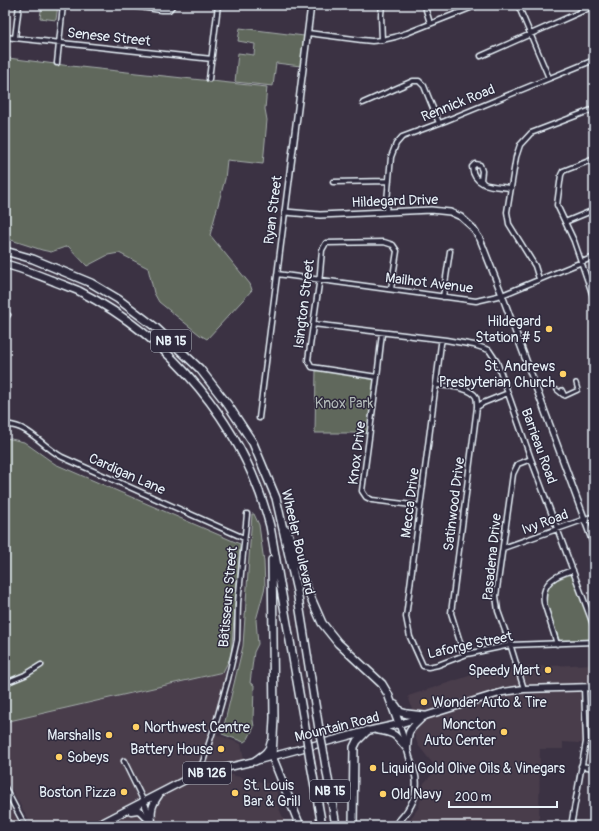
<svg xmlns="http://www.w3.org/2000/svg" width="599" height="831" font-family="Pangolin,sans-serif">
  <style>
    .built { fill: #493c4b }
    .green { fill: #61685b; stroke: #a4acaa }
    .lines { fill: none; stroke-linecap: round; stroke-linejoin: round }
    .pedestrian-casing { stroke: #e8f1f8; stroke-width: 6 }
    .minor-casing { stroke: #e8f1f8; stroke-width: 7 }
    .tertiary-casing { stroke: #e8f1f8; stroke-width: 8 }
    .primary-casing { stroke: #e8f1f8; stroke-width: 9 }
    .motorway-casing { stroke: #e8f1f8; stroke-width: 10 }
    .pedestrian { stroke: #2f2a3d; stroke-width: 3 }
    .minor { stroke: #2f2a3d; stroke-width: 4 }
    .tertiary { stroke: #2f2a3d; stroke-width: 5 }
    .primary { stroke: #2f2a3d; stroke-width: 6 }
    .motorway { stroke: #2f2a3d; stroke-width: 7 }
    .motorway-bridge-casing { stroke: #e8f1f8; stroke-width: 10; stroke-linecap: butt }
    .motorway-bridge { stroke: #2f2a3d; stroke-width: 7 }
    .poi-dot { fill: #ffd166; stroke: #2f2a3d; stroke-width: 1.5 }
    .labels { text-anchor: middle; dominant-baseline: central; stroke-width: 3; stroke-linejoin: round; paint-order: stroke }
    .shield { fill: #2f2a3d; stroke: #b0b5c0; stroke-width: 1 }
    .shield-label { font-size: 13px; font-weight: bold; fill: #e8f1f8 }
    .street-label { font-size: 14px; fill: #e8f1f8; stroke: #2f2a3d }
    .poi-label { font-size: 14px; fill: #e8f1f8; stroke: #2f2a3d; text-anchor: end }
    .park-label { font-size: 14px; fill: #b2bab9; stroke: #2f2a3d }
  </style>
  <rect width="100%" height="100%" fill="#3b3243"/>
  <filter id="ink" filterUnits="userSpaceOnUse"><feTurbulence type="fractalNoise" baseFrequency=".025" numOctaves="2"/><feDisplacementMap in="SourceGraphic" scale="8" xChannelSelector="R" yChannelSelector="G"/><feConvolveMatrix kernelMatrix="1 2 1 2 8 2 1 2 1" color-interpolation-filters="sRGB"/></filter>
  <g filter="url(#ink)">
    <path class="built" d="M594,664V744L563,742V749H540L539,826H507L487,823L489,826H405L419,807L424,783L437,769L418,745L412,728L414,715L408,696L472,675L525,667Z
      M223,672L228,679L213,733L241,744L245,764L214,771L275,785L279,801L276,802L287,826H27L31,824L5,778V722Z
      M5,798L20,825L18,826H5Z"/>
    <path class="green" d="M42,5H58L56,20L40,18Z
      M240,28L304,36L301,66L276,63L273,86L235,82L238,53L254,55L255,44L238,41Z
      M8,58L71,66L267,87L265,109L267,120L263,164L227,160L225,179L210,235L250,284L252,290L207,339L200,335L159,302L154,293L148,268L119,253L108,255L87,266L68,246L51,252L42,250L5,238V60Z
      M316,368L377,377L368,433H315Z
      M7,438L24,442L55,464L240,544L231,656L223,672L5,722V449Z
      M252,514H254L259,525L264,562L265,587L256,620L258,644L254,652L250,683L254,685L253,720L254,727L248,739L244,742L222,734L243,646Z
      M573,574L594,632V641L560,642L546,602L547,595L548,589L554,581L566,576Z"/>
    <g class="lines">
      <g class="pedestrian-casing">
        <path id="pedestrian" d="M557,390L563,395
          M562,390L565,396L578,390L576,383"/>
      </g>
      <g class="minor-casing">
        <path id="minor" d="M125,5L161,10H169L173,5
          M382,5L381,15L382,40
          M425,5L426,10L430,23
          M518,5L549,78
          M308,33L362,40L372,41L382,40L395,37L407,33L478,5
          M5,37L212,59
          M15,38L19,5
          M481,56L594,6
          M57,63L63,5
          M209,79L218,5
          M363,103L413,81H419L424,86L439,123
          M594,159L563,171L561,175L557,205L574,241L594,299
          M333,182L389,181
          M484,184L481,180L482,171L480,165L475,164L472,167C474,188 495,186 511,188
          M386,212L391,157L396,144L402,137L445,121L594,60
          M565,222L594,210
          M277,274L476,301L502,295L594,257
          M539,279L535,266L509,224L507,212L516,157L520,145L531,133L594,109
          M443,297L450,251
          M5,314L8,315
          M313,324L446,340L474,345L489,350L497,362L531,459L594,627
          M382,333L377,377L362,491L366,497L372,500L420,506
          M442,340L441,344L406,617L410,637L423,666L428,667L438,665L467,654L510,645L594,642
          M377,377L312,367L308,360L319,284L322,250L326,243L384,242L393,245L397,251L391,289
          M436,385C446,386 471,387 476,397C477,400 477,404 477,407L451,613L464,655
          M477,407L483,403L508,393
          M259,418L285,212
          M5,424C11,425 18,426 23,429C37,436 47,449 62,457L244,538
          M503,548L594,516
          M557,644L544,603C541,582 556,575 573,570
          M5,685L8,682L25,675L41,665
          M524,689L511,647L498,611L496,596L513,474L518,464L531,459
          M124,761L144,802
          M581,766L594,768
          M199,774L216,722L228,679L237,640L238,603L247,514
          M5,788L25,826
          M571,826L586,742L584,687"/>
      </g>
      <g class="tertiary-casing">
        <path id="tertiary" d="M311,5L285,212L320,215L431,210L450,212L461,217L472,227L480,239L502,295L594,545
          M144,802L153,826
          M394,826C407,814 418,799 416,780C416,774 412,766 410,759C407,748 403,736 399,724"/>
      </g>
      <g class="primary-casing">
        <path id="primary" d="M376,730C395,733 395,734 407,749
          M407,749C408,730 408,731 422,718
          M131,811L138,810L140,811L152,823
          M152,823C151,811 151,806 159,795
          M96,826L187,779L199,774L255,761L367,731L399,724L503,692L524,689L594,687"/>
      </g>
      <g class="motorway-casing">
        <path id="motorway" d="M5,251L33,259L91,283L118,299L155,327L200,369L228,405L253,443L276,498L297,591L319,729
          M5,264C21,268 35,274 51,280C60,284 70,287 79,291C171,338 244,425 270,526L306,733
          M287,530L303,580L322,623L338,643L382,684L388,694L399,724
          M272,560L274,718L272,756L300,826
          M395,705L400,712L407,714L424,716
          M324,755L336,826
          M310,759L322,826
          M255,761C262,756 270,752 271,743
          M353,826L354,747L357,741L367,731"/>
      </g>
      <use href="#pedestrian" class="pedestrian"/>
      <use href="#minor" class="minor"/>
      <use href="#tertiary" class="tertiary"/>
      <use href="#primary" class="primary"/>
      <use href="#motorway" class="motorway"/>
      <g class="motorway-bridge-casing">
        <path id="motorway-bridge" d="M319,729L324,755
          M306,733L310,759"/>
      </g>
      <use href="#motorway-bridge" class="motorway-bridge"/>
    </g>
  </g>
  <g class="poi-dot">
    <circle cx="549" cy="329" r="4"/>
    <circle cx="563" cy="374" r="4"/>
    <circle cx="548" cy="670" r="4"/>
    <circle cx="424" cy="702" r="4"/>
    <circle cx="136" cy="727" r="4"/>
    <circle cx="504" cy="732" r="4"/>
    <circle cx="109" cy="735" r="4"/>
    <circle cx="221" cy="749" r="4"/>
    <circle cx="59" cy="757" r="4"/>
    <circle cx="373" cy="768" r="4"/>
    <circle cx="124" cy="792" r="4"/>
    <circle cx="235" cy="793" r="4"/>
    <circle cx="383" cy="794" r="4"/>
  </g>
  <g class="labels">
    <g class="shield">
      <rect x="151" y="330" width="40" height="22" rx="3"/>
      <rect x="183" y="762" width="48" height="22" rx="3"/>
      <rect x="310" y="780" width="40" height="22" rx="3"/>
    </g>
    <g class="shield-label">
      <text x="171" y="341">NB 15</text>
      <text x="207" y="773">NB 126</text>
      <text x="330" y="791">NB 15</text>
    </g>
    <g class="street-label">
      <text transform="translate(109 37) rotate(6)">Senese Street</text>
      <text transform="translate(458 103) rotate(-22)">Rennick Road</text>
      <text transform="translate(395 201) rotate(-2)">Hildegard Drive</text>
      <text transform="translate(273 210) rotate(-83)">Ryan Street</text>
      <text transform="translate(429 283) rotate(7)">Mailhot Avenue</text>
      <text transform="translate(304 304) rotate(-83)">Isington Street</text>
      <text transform="translate(539 446) rotate(70)">Barrieau Road</text>
      <text transform="translate(357 453) rotate(-83)">Knox Drive</text>
      <text transform="translate(127 474) rotate(24)">Cardigan Lane</text>
      <text transform="translate(410 503) rotate(-83)">Mecca Drive</text>
      <text transform="translate(454 504) rotate(-83)">Satinwood Drive</text>
      <text transform="translate(545 522) rotate(-20)">Ivy Road</text>
      <text transform="translate(298 542) rotate(77)">Wheeler Boulevard</text>
      <text transform="translate(492 557) rotate(-84)">Pasadena Drive</text>
      <text transform="translate(228 597) rotate(-85)">Bâtisseurs Street</text>
      <text transform="translate(470 645) rotate(-12)">Laforge Street</text>
      <text transform="translate(337 727) rotate(-14)">Mountain Road</text>
    </g>
    <g class="poi-label">
      <text x="541" y="321">Hildegard<tspan x="541" dy="16">Station # 5</tspan></text>
      <text x="555" y="366">St. Andrews<tspan x="555" dy="16">Presbyterian Church</tspan></text>
      <text x="540" y="670">Speedy Mart</text>
      <text x="432" y="702" text-anchor="start">Wonder Auto &amp; Tire</text>
      <text x="496" y="724">Moncton<tspan x="496" dy="16">Auto Center</tspan></text>
      <text x="144" y="727" text-anchor="start">Northwest Centre</text>
      <text x="101" y="735">Marshalls</text>
      <text x="213" y="749">Battery House</text>
      <text x="67" y="757" text-anchor="start">Sobeys</text>
      <text x="381" y="768" text-anchor="start">Liquid Gold Olive Oils &amp; Vinegars</text>
      <text x="243" y="785" text-anchor="start">St. Louis<tspan x="243" dy="16">Bar &amp; Grill</tspan></text>
      <text x="116" y="792">Boston Pizza</text>
      <text x="391" y="794" text-anchor="start">Old Navy</text>
    </g>
    <g class="park-label">
      <text x="344" y="403">Knox Park</text>
    </g>
  </g>
  <rect width="599" height="831" fill="none" stroke="#2f2a3d" stroke-width="20"/>
  <rect x="10" y="10" width="579" height="811" fill="none" stroke="#e8f1f8" stroke-width="1.5" filter="url(#ink)"/>
  <path d="M449 801v6h108v-6" fill="none" stroke="#e8f1f8" stroke-width="2"/>
  <text x="455" y="801" font-size="12" fill="#e8f1f8" stroke="#2f2a3d" stroke-width="3" paint-order="stroke">200 m</text>
</svg>
